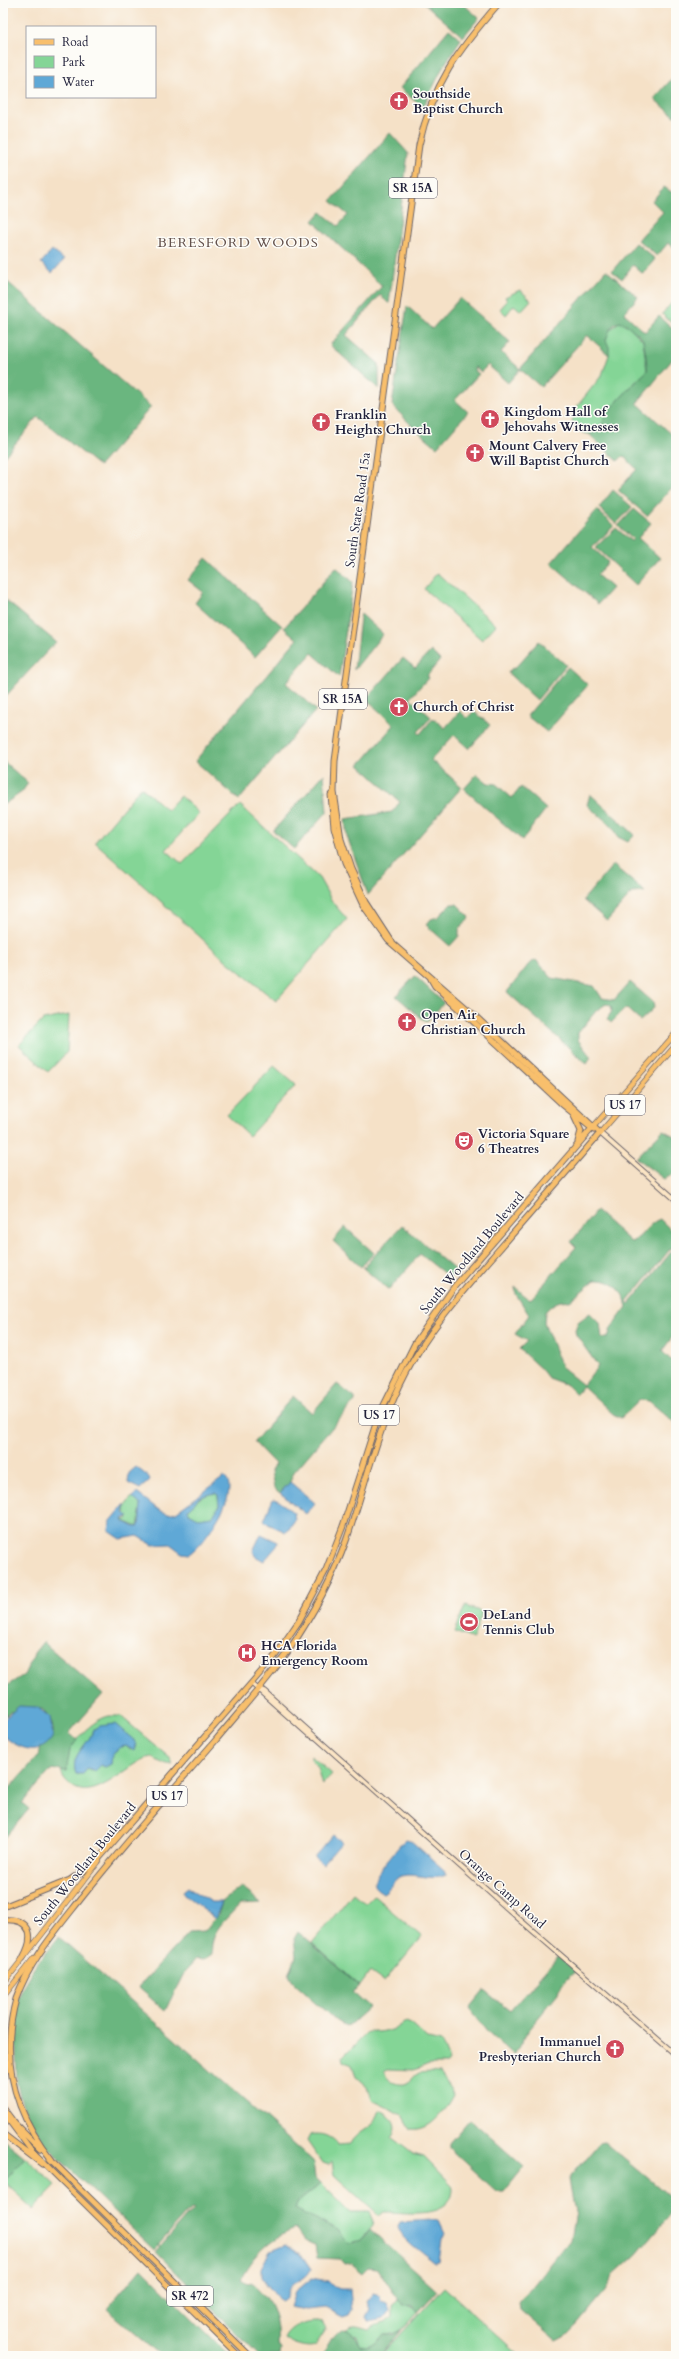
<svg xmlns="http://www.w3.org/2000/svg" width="679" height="2359" font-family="Cardo,serif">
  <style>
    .green { fill: #84d596; stroke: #537c68; fill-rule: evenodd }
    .forest { fill: #6bb67f; stroke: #466c5d; fill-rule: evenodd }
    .water { fill: #5fa8d6; stroke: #406588; fill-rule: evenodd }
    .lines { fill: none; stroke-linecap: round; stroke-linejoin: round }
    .secondary-casing { stroke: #6c656c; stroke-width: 6 }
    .primary-casing { stroke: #6c656c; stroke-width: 6 }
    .trunk-casing { stroke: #6c656c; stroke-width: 7 }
    .secondary { stroke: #fce5c4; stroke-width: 4 }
    .primary { stroke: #f8bf6c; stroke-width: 4.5 }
    .trunk { stroke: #f8bf6c; stroke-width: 5 }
    .labels { text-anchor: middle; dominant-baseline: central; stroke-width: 3; stroke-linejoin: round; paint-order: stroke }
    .shield { fill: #fdfcf7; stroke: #646373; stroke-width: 1 }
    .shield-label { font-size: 12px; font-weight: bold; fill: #22223b }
    .poi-label { font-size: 13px; font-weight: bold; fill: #22223b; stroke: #fdfcf7; text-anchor: start }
    .street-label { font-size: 13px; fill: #22223b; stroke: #fdfcf7 }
    .neighbourhood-label { font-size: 14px; letter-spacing: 1px; fill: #64524d; stroke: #fdfcf7 }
  </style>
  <rect width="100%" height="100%" fill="#fdfcf7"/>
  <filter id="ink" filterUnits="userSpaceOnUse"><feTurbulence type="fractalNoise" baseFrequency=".025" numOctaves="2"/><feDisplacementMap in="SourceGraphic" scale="8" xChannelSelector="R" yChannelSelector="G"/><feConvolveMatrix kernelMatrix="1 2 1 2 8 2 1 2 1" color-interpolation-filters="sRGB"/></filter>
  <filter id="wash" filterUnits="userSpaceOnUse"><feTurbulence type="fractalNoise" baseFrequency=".012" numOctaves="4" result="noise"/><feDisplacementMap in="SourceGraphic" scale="16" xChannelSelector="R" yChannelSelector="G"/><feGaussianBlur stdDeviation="0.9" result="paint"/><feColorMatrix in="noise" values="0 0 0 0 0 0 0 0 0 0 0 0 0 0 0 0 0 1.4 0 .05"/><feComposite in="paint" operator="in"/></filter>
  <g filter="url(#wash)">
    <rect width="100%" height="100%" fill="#f5e1c7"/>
    <path class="green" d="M520,290L531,300L521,311L514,305L506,315L500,309L507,301L505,297Z
      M676,298V327L662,314Z
      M619,322L629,326L643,341L647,371C634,383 620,397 609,412C604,419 603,427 595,432C586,438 576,429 572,422L575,409L602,375L609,355L606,340L609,331Z
      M437,573L496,625L482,640L424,589Z
      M141,787L167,810L180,796L199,813L166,850L182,864L240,805L319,878L333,903L347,919L276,1001L229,963L95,842Z
      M69,1015L67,1052L48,1072L19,1045L43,1020Z
      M274,1066L296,1085L249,1136L227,1115Z
      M215,1493L218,1495L219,1507L213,1516L198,1518L189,1513L188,1509C198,1500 199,1496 215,1493Z
      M132,1497L141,1505L138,1527L122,1520L128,1519C123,1509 126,1504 132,1497Z
      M465,1606L482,1612L473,1639L455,1632Z
      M109,1716H121L124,1719L171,1759L173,1765L162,1763L151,1757L147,1758C126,1766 94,1803 72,1786C66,1781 63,1778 61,1771L65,1772C61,1751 90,1720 109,1716ZM115,1724L135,1743L136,1747L130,1750L126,1746L121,1747L112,1755L111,1764L105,1767L101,1765L92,1770L88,1768L81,1775L76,1774C69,1754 89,1746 93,1730L99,1727Z
      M311,1756L332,1774L322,1785L317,1767L311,1759Z
      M353,1893L366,1904L374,1896L422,1937L384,1982L370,1972L360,1986L312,1943Z
      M406,2022L411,2024L428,2039L441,2042L449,2061L447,2064H429L414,2070L388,2069L384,2071C386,2080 397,2087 407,2083C412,2081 414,2075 419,2073C425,2072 433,2072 439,2073L451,2090L453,2095C445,2110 431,2132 411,2129L403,2115L372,2100L368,2087L356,2076L352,2065L344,2061L343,2056L367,2032C383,2033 392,2030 406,2022Z
      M380,2111C392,2116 400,2125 391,2137L413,2154L424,2157L453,2187C454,2221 406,2212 384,2212L379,2216L334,2175L332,2162L328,2165L322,2163L307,2141L310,2135C320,2132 331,2136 337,2144L351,2143C357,2129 376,2128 380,2111Z
      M25,2157L56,2185L33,2209L4,2182Z
      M321,2184L351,2212H370L374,2221L373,2225L361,2239L352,2243H348L338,2234L295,2209L298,2202Z
      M444,2287L520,2356H381Z
      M398,2299L418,2309V2312C408,2324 401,2335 384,2335C376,2342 371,2350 360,2346L357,2336L345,2330C355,2322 360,2328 370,2329C377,2323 385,2325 392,2318V2306Z
      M317,2321L323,2322L327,2328L315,2346C307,2349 291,2344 284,2338C289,2326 305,2321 317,2321Z"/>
    <path class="forest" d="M424,3H462L479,18L463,37Z
      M449,29L461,39L443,67L423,108L400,88Z
      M676,74V117L654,99Z
      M390,133L408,153L389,304L380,295L346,335L379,364V389L330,345L382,286L313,221L321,212L338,226L348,215L331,201Z
      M664,187L676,195V249L668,243L657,256L638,240L663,212L652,201Z
      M636,243L655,259L643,274L633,265L622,279L612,271Z
      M606,270L638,297L624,313L645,332L659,316L676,331V355L637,403L676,438V483L647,516L618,490L637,469L623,456L618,461L589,434C602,431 602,421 609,412C620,397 634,384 647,371C648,369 644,342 643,340C641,336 635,332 632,329C617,315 611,325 606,340L609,347V355L587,335L541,387L520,369L508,383L488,365L481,372L475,367L474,370L479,374L455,400L468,412L437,447L412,426L392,405L407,306L432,329L460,298L510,342L501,352L520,369Z
      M3,278L151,407L99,466L38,417L3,458Z
      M613,490L632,507L616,524L599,508Z
      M634,509L651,523L638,538L660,558L636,585L596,547L616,528L631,541L633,539L618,526Z
      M597,510L614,526L592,547L608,562L597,575L612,588L598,604L551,563Z
      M206,558L282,626L255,657L195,603L203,592L188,580Z
      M336,567L353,582L339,677L312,653L286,683L316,710L239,800L195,761L297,639L284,628Z
      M3,598L56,642L3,699Z
      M361,614L383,634L354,670L360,618Z
      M539,641L566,665L537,700L508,673L512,668L514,669Z
      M431,651L440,660L427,676L429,677L410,698L431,717L418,732L420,734L433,718L445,728L460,711L467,718L474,711L490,725L469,749L454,735L431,760L462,787L368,895L347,836L345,819L392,812L400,802L359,765L394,725L366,699L403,658L415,668Z
      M568,667L588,685L547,732L527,716Z
      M3,761L28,783L22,792L3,805Z
      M324,774L327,812L294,849L273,831Z
      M477,774L488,783L496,784L512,798L521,787L546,809L522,840L464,789Z
      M590,794L635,835L628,842L618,837C614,824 597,815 587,805Z
      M613,865L645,892L632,893L607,921L583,900Z
      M451,904H457L470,917L459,929V936L450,946L426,925L431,919L438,917Z
      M536,960L552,978L594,986L602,998L614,1000L630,982L653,1002L654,1008L640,1021L626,1008L611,1023L607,1019L612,1011L611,1006L606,1004L596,1011L578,1033V1040L590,1056V1059L587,1064L507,992L529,964Z
      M415,976L444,1003L426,1022L396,996Z
      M663,1130L676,1137V1173L664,1179L636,1158Z
      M596,1211L631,1242C643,1237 648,1223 660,1219L676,1235V1242L627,1302L629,1304L676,1246V1332L662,1351L676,1365V1424L649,1401L640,1400L621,1418L613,1414L583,1386L576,1394L567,1385L548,1378L541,1369L519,1349L527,1341L515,1334L529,1315L516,1294L515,1287L530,1300L576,1247L571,1242ZM595,1280C613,1279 623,1290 627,1307L611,1328L608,1338H602L600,1323L590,1313L578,1322L575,1330L576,1335L598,1366L583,1385L562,1368L544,1322L545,1312C552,1304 559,1299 570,1301Z
      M402,1225L456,1271L450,1278L420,1254L389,1290L363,1268Z
      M345,1227L374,1253L361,1267L333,1241Z
      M337,1384L355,1398V1401L294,1472L290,1482L280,1493L274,1488L271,1471L275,1464L254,1442L293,1396L312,1413Z
      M43,1642L103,1694L69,1733L77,1740L70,1750L66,1772L52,1769L22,1803L29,1809L3,1840V1796L39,1755L41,1747L53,1736C54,1725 50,1716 42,1709L10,1712L6,1716L4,1714L3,1688L24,1675L32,1660L34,1653Z
      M241,1887L261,1903L240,1904C226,1920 209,1931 212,1954L203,1960L196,1959L185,1971L165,2011L138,1987L189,1932L203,1931L206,1929L218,1915L222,1902Z
      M298,1932L360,1986L352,1992L369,2007L347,2027L336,2021L293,1982L289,1975L296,1956L294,1939Z
      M59,1937L313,2161L315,2178L321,2184L298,2202L295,2209L337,2230L348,2243C358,2244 364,2237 370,2229L437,2291L418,2312L413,2305C410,2304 407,2305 404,2304C398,2302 383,2275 377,2268L369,2267L363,2273L351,2263L344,2264L340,2259L317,2258L315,2245L303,2239L296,2229C272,2236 251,2258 241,2280L247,2284L253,2283C273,2300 279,2321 277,2346L281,2349L280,2356H259L156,2252L193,2209L191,2208L154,2250L47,2147L29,2119L22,2104L17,2084L15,2017C17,1985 39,1960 59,1937Z
      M559,1955L577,1970C569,1977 561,1982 559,1993L528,2030L514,2055L488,2032L469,2008L484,1990L510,2011Z
      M470,2119L524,2167L504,2192H496L449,2148V2143Z
      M3,2139L25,2157L3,2183Z
      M605,2142L674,2200L676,2208L636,2255L614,2275L603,2294L577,2325L563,2339L557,2342L520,2310L519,2303L570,2240L575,2212L569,2179L599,2143Z
      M142,2268L230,2356H158L159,2354L107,2309Z
      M344,2329C354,2330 356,2338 360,2346C371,2350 376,2342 384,2335H393L402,2330L380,2356H321L331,2339Z"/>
    <path class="water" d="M52,250L64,260L52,273L41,263Z
      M136,1467L149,1477L150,1480L140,1489L128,1483L129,1473Z
      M224,1477C243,1490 203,1545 189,1554L182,1553L170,1544L153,1545L138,1536L121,1539L109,1531L110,1522L125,1504L124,1513L129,1517L124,1518L123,1521L135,1527L139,1526L141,1505L132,1497L137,1493L159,1510L168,1514L176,1512ZM215,1493L218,1495L219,1506L213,1516L198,1518L189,1513L188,1509L200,1497Z
      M290,1482L315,1503L306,1514L280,1493Z
      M273,1499L278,1500L294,1513L295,1520L286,1532L268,1524L264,1520Z
      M261,1534L278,1542L277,1546L264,1561L255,1556L253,1551Z
      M19,1706L37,1707L50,1717L53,1736C42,1758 17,1749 3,1735V1720Z
      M115,1724L136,1742L134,1751L126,1746L121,1747L112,1755L111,1764L105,1767L101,1765L95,1771L88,1768L83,1774H76C69,1754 89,1746 93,1730L100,1726Z
      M333,1835L342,1842L323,1864L314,1857Z
      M406,1839L410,1840L443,1869L446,1875C433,1882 415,1872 401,1876C393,1879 391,1889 383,1893C380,1891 375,1888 374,1885C371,1877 400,1845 406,1839Z
      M188,1888L212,1902H222L215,1919L184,1894L183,1892Z
      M432,2220L439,2221L445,2234L442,2238L439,2262L435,2263C424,2253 401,2240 398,2226L400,2222Z
      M285,2245L301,2254L311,2269C307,2279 299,2279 292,2286C287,2291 288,2300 280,2301L261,2277V2268L270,2251Z
      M312,2278L329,2281L335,2287L340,2289H350L352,2310L349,2315L343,2317L325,2308L306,2310L290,2307L295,2292Z
      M373,2293L380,2295L381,2301L386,2303L389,2311L383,2319L369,2322L366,2317L370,2309L367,2302Z"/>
  </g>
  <g filter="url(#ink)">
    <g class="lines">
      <g class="secondary-casing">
        <path id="secondary" d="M600,1133L676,1200
          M252,1684L308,1734L314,1737
          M259,1689L264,1691L518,1918L676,2055"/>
      </g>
      <g class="primary-casing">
        <path id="primary" d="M594,1126L676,1033
          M600,1133L676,1045
          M3,1984L99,1861
          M3,1997L34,1958"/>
      </g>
      <g class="trunk-casing">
        <path id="trunk" d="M499,3C459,49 432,85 419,145L335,761L334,792L331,795L334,827L344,864L363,905L388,940L474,1015L600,1133
          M334,792L341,839L351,869L366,902L392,942
          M431,979L435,986L562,1104L594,1130
          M574,1116L581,1131L578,1142
          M3,1907L70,1880L95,1863L275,1656L299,1621L326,1570L343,1526L378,1417L415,1343L454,1287L594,1126
          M3,1920C32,1918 35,1937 23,1958
          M3,2108L15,2124L40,2149
          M5,2115L31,2150L62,2181L239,2356
          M3,2134L42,2164
          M50,2159L250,2356
          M52,2160C14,2113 0,2059 16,1999C29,1961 58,1928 83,1896C125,1843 170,1793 215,1741C240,1711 266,1682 289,1650C312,1616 332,1580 346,1541C366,1484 378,1426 406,1373C430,1328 462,1292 495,1254C530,1214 565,1174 600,1133"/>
      </g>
      <use href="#secondary" class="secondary"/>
      <use href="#primary" class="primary"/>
      <use href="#trunk" class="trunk"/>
    </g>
  </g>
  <defs>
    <g id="church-disc" transform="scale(1)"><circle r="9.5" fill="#d1495b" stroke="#fdfcf7"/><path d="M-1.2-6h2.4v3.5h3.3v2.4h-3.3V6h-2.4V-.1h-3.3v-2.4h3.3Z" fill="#fff"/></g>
    <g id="theatre-disc" transform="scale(1)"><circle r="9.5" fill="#d1495b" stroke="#fdfcf7"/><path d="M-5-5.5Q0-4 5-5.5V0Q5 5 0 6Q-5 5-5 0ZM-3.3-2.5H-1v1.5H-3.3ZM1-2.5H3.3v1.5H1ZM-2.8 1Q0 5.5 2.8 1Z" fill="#fff"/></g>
    <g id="stadium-disc" transform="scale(1)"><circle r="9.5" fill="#d1495b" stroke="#fdfcf7"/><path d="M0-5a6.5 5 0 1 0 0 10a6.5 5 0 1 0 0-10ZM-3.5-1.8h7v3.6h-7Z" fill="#fff"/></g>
    <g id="hospital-disc" transform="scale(1)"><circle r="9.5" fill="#d1495b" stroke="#fdfcf7"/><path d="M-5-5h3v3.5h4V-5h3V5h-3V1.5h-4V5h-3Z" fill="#fff"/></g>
  </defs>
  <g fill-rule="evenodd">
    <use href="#church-disc" x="399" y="101"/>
    <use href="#church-disc" x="490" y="419"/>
    <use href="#church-disc" x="321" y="422"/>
    <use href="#church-disc" x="475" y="453"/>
    <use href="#church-disc" x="399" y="707"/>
    <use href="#church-disc" x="407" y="1022"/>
    <use href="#theatre-disc" x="464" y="1141"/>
    <use href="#stadium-disc" x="469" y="1622"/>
    <use href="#hospital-disc" x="247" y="1653"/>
    <use href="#church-disc" x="615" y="2049"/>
  </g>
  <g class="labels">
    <g class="shield">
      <rect x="389" y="178" width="48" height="20" rx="3"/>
      <rect x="319" y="689" width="48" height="20" rx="3"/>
      <rect x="605" y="1095" width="40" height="20" rx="3"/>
      <rect x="359" y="1405" width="40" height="20" rx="3"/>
      <rect x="147" y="1786" width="40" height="20" rx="3"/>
      <rect x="167" y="2286" width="46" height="20" rx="3"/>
    </g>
    <g class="shield-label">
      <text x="413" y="188">SR 15A</text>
      <text x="343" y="699">SR 15A</text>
      <text x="625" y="1105">US 17</text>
      <text x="379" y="1415">US 17</text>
      <text x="167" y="1796">US 17</text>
      <text x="190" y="2296">SR 472</text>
    </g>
    <g class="poi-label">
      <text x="413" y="94">Southside<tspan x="413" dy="15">Baptist Church</tspan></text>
      <text x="504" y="412">Kingdom Hall of<tspan x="504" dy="15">Jehovahs Witnesses</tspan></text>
      <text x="335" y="415">Franklin<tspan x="335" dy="15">Heights Church</tspan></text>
      <text x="489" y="446">Mount Calvery Free<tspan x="489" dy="15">Will Baptist Church</tspan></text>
      <text x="413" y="707">Church of Christ</text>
      <text x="421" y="1015">Open Air<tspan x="421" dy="15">Christian Church</tspan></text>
      <text x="478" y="1134">Victoria Square<tspan x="478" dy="15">6 Theatres</tspan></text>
      <text x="483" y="1615">DeLand<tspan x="483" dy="15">Tennis Club</tspan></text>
      <text x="261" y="1646">HCA Florida<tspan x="261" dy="15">Emergency Room</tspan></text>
      <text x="601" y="2042" text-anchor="end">Immanuel<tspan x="601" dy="15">Presbyterian Church</tspan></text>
    </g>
    <g class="street-label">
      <text transform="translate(358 510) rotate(-82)">South State Road 15a</text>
      <text transform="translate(472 1253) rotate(-50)">South Woodland Boulevard</text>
      <text transform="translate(85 1864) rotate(-51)">South Woodland Boulevard</text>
      <text transform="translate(502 1889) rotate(42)">Orange Camp Road</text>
    </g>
    <g class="neighbourhood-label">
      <text x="238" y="242">BERESFORD WOODS</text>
    </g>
  </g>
  <rect width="679" height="2359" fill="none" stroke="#fdfcf7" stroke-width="16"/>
  <rect x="26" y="26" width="130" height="72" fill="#fdfcf7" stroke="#a5a5ac"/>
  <rect x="34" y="39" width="20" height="6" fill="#f8bf6c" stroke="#a5a5ac"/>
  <text x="62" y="46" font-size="12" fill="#22223b">Road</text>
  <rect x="34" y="56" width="20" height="12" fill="#84d596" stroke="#a5a5ac"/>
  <text x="62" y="66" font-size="12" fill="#22223b">Park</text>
  <rect x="34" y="76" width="20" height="12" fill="#5fa8d6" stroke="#a5a5ac"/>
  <text x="62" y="86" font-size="12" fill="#22223b">Water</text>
</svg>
